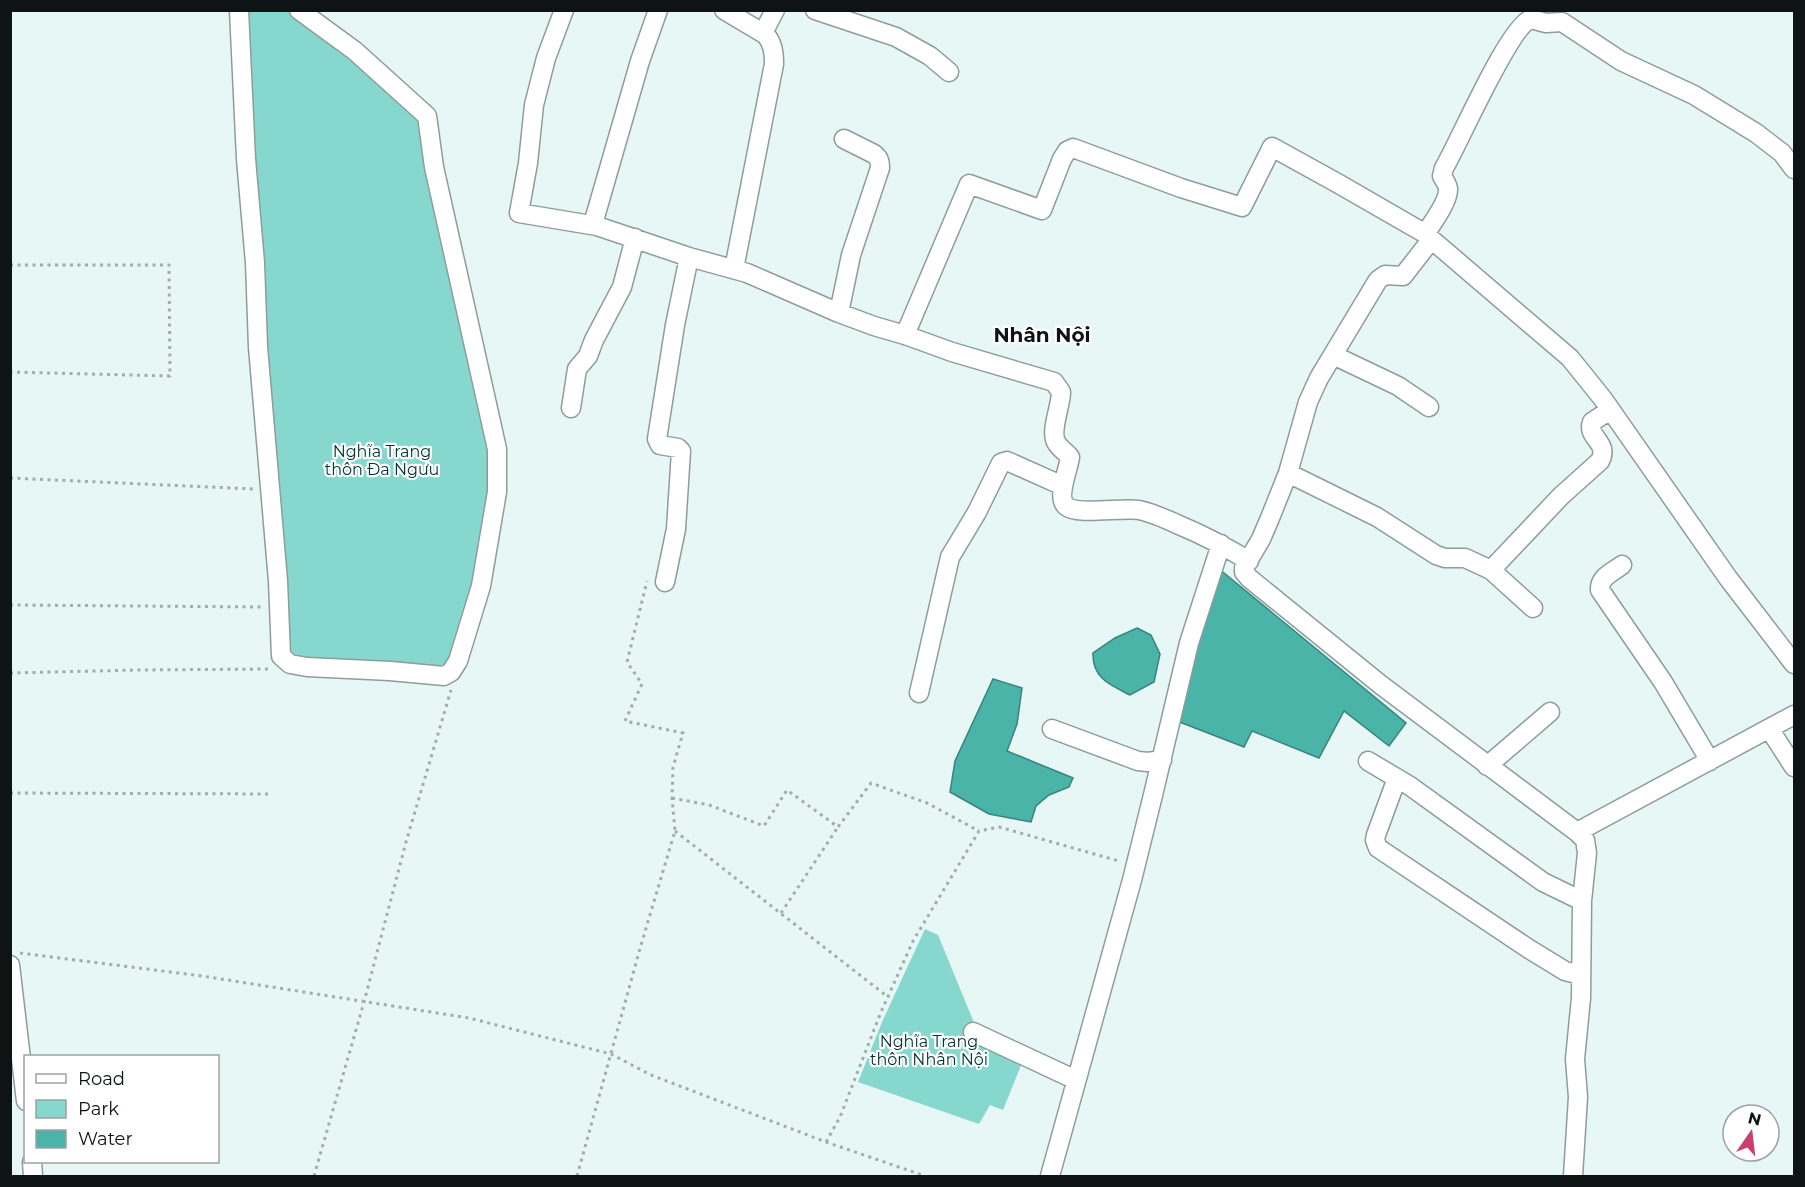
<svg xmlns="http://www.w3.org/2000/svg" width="1805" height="1187" font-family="Montserrat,sans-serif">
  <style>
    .green { fill: #86d8ce }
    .water { fill: #4ab4a9; stroke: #38847c; stroke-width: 1.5 }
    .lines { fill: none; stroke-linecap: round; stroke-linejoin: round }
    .minor-casing { stroke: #8e9d9a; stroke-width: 21 }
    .path { stroke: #a0adab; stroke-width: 3; stroke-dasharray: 3 4.5; stroke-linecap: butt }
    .minor { stroke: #fff; stroke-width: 18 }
    .labels { text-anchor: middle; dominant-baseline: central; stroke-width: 4.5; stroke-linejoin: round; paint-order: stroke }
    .park-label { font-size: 16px; fill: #00342f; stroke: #fff }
    .quarter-label { font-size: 20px; font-weight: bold; fill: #0e1413; stroke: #fff }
  </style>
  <rect width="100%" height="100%" fill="#e7f7f5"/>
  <path class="green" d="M241,11H294L427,116L497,492L455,668L290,664Z
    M925,929L938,935L975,1025L1026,1053L1003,1110L990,1105L979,1124L858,1082L882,1022Z"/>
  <path class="water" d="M1218,568L1406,723L1389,746L1344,711L1319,758L1252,731L1244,747L1177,721Z
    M1137,628L1151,635L1160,654L1154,682L1130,695C1110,685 1092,678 1093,653L1115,638Z
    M993,679L1022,688L1017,724L1007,751L1073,778L1069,787L1049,795L1036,806L1031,822L989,814L950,792L955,761Z"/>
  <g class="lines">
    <g class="minor-casing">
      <path id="minor" d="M239,10L246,159L255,263L258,347L278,581L281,656L290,664L307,667L390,671L444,676L451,672L458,661L481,586L497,492V449L434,167L427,116L355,51L299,10
        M564,10L546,58L534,105L528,163L519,213L597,226L689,257L747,273L839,313L874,326L905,335L952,352L1054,382L1061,392C1061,406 1050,430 1056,442C1059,448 1066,452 1070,457C1069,468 1056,497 1066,506C1077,516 1122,507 1139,510C1153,513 1166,519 1179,525C1203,535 1226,547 1249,561
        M724,10L766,35C773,44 774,53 774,64L734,269
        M815,10L896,37L930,56L949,72
        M763,33L775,10
        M593,224L640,61L658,10
        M1425,234C1431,225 1449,201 1448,189C1448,185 1444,180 1442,176L1444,168C1459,143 1509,26 1531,19L1546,23L1562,22L1621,61L1694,95L1756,133L1782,153L1794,169
        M1431,240L1403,276L1385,275L1378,280L1319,378L1308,402L1288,473L1270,518L1261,539L1244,568V572L1249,578L1381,685L1577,832L1585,840L1587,853L1582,901L1581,998L1575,1059L1578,1097L1573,1176
        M839,313L851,255L880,168C880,161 879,158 874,154L844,139
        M905,335L969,184L1042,210L1062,159L1067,151L1073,148L1181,188L1242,207L1272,147L1339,184L1424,233L1570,358L1603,399L1728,578L1794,664
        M1333,355L1398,386L1429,407
        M571,408L577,369L588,356L594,340L622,287L635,238
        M1288,473L1377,517L1436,555L1445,558H1465L1491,570L1533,608
        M1622,565C1613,572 1599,577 1600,590L1663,682L1710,761
        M1491,570L1561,496L1600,461C1610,442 1586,438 1592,422L1610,410
        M665,582L676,529L681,451L678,448L660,445L657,439L675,325L689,257
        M919,693L950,557L977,512L1001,463L1007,461L1063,486
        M1052,729L1138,761L1148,762L1162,760
        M1770,730L1794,767
        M1368,761L1410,786L1543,882L1582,901
        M1487,766L1550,712
        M1397,778L1376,835L1375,840L1378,848L1529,949L1565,971L1581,975
        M1577,832L1794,715
        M10,965L26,1101
        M973,1032L1076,1080
        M32,1162L33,1176
        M1050,1176L1132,880L1153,795L1189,643L1221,544"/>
    </g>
    <path class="path" d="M10,265H169L170,376L10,372
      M10,478L254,489
      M10,605L264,607
      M10,673L138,670L270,669
      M10,793L271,794
      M672,798L709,805L764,826L787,790L838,827L871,783L927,803L979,831
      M675,831L888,997
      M781,913L838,827
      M20,953L202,976L469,1018L611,1054L651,1075L826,1142L925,1176
      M826,1142L840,1117L881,1012L913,941L979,831L999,827L1119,861
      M314,1176L364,1002L406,842L451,690
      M577,1176L641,945L675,831L672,798L673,767L683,733L625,721L642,684L627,662L647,581"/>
    <use href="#minor" class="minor"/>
  </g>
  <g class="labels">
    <g class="park-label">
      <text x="382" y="451">Nghĩa Trang<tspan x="382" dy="18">thôn Đa Ngưu</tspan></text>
      <text x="929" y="1041">Nghĩa Trang<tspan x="929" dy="18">thôn Nhân Nội</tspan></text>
    </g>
    <g class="quarter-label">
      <text x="1042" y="335">Nhân Nội</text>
    </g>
  </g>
  <rect width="1805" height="1187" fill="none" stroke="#0e1413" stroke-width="24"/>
  <rect x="24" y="1055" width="195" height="108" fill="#ffffff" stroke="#9fa1a1" stroke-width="1.5"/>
  <rect x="36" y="1074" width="30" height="9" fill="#ffffff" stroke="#9fa1a1" stroke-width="1.5"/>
  <text x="78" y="1085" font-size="18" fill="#0e1413">Road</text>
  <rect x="36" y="1100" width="30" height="18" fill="#86d8ce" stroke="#9fa1a1" stroke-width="1.5"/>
  <text x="78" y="1115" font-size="18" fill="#0e1413">Park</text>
  <rect x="36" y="1130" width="30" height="18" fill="#4ab4a9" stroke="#9fa1a1" stroke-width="1.5"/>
  <text x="78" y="1145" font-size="18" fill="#0e1413">Water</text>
  <g transform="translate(1751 1133) rotate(14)"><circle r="28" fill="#ffffff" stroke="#9fa1a1" stroke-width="1.5"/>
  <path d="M0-4.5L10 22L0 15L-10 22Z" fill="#cc3f6c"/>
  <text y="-9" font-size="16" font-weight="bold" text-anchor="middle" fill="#0e1413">N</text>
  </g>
</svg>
